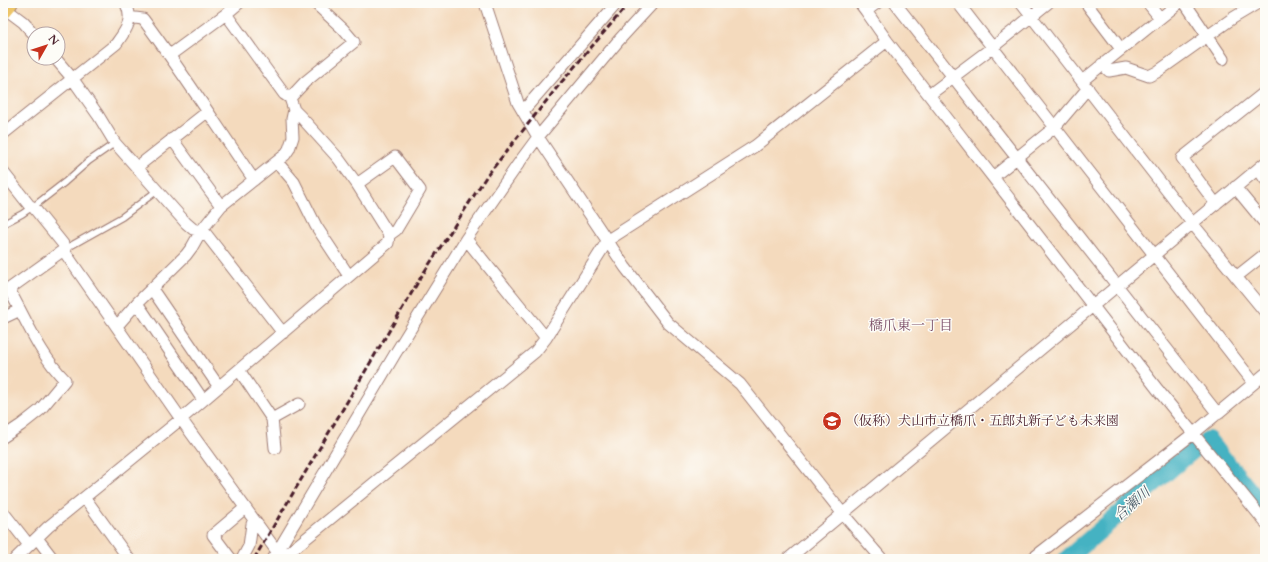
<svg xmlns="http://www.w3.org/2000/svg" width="1268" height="562" font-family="Cardo,'Noto Serif JP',serif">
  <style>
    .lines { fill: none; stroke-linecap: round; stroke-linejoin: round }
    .river { stroke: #45b2c2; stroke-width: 18 }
    .lane-casing { stroke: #9f7c74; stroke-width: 8 }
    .street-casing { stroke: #9f7c74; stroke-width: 13 }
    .primary-casing { stroke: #9f7c74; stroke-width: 19 }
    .lane { stroke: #fff; stroke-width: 5.5 }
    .street { stroke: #fff; stroke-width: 11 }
    .primary { stroke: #edc569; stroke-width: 17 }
    .rail { stroke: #4a1f2b; stroke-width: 3; stroke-dasharray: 6 3; stroke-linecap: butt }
    .labels { text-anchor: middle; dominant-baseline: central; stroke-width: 3; stroke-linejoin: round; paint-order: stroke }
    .poi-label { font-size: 13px; fill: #4a1f2b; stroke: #fdfcf7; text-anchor: start }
    .neighbourhood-label { font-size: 14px; fill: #7d516a; stroke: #fdfcf7 }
    .water-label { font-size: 14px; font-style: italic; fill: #485a67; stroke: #fdfcf7 }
  </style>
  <rect width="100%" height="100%" fill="#fdfcf7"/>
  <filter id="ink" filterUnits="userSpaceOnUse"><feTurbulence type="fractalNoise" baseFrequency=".025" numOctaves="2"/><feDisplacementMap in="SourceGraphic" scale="8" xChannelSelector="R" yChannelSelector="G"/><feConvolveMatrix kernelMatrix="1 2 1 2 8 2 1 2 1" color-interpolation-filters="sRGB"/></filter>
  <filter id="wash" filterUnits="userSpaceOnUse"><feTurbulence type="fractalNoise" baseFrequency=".012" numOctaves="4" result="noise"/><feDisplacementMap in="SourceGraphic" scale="16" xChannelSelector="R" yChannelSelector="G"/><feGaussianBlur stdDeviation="0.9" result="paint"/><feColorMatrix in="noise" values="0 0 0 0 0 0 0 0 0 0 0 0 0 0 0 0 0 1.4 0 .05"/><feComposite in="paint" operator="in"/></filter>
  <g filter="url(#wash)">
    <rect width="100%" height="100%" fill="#f4dabd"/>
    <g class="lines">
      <path class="river" d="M1208,440L1265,510
        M1067,559L1174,466L1196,448"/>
    </g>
  </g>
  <g filter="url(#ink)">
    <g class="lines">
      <g class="lane-casing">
        <path id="lane" d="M3,224L22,214L38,203L65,182L89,161L115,143
          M65,249L122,217L158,190"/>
      </g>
      <g class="street-casing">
        <path id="street" d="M239,3L226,14L284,94L290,98L305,82L354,42L343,29L315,3
          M485,3L518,103L538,137L625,267L668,323L740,384L843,514L882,559
          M860,3L866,11L877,3
          M895,3L1218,414
          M958,3L1254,383
          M1021,3L1192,223L1265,312
          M1086,3L1121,49
          M1148,3L1160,18
          M1185,3L1223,59
          M3,7L23,22L34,34
          M866,11L887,41L929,95L1158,390L1265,522
          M130,19L135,18L143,19C182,71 217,126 254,180
          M170,55L226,14
          M55,58L72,78L98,115L115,143L186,223L193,229L201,231L206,234L283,333
          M1102,64L1109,71L1126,68L1149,76L1157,72L1233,18L1258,3
          M1082,81L1179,3
          M929,95L993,47L1048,3
          M523,111L617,3
          M3,134L116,44C126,30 134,21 126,4L127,3
          M172,139L221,206
          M277,162L294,182L316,226L349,276
          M137,167L207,112
          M1258,169L1265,179
          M3,172L29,205L34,208L63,244L66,254L181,419L281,557
          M993,177L1055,127L1088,88
          M357,184L395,157L420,190L396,230L389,235
          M1235,187L1263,221L1265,219
          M1216,204L1182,158L1265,92
          M466,239L546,338
          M1236,277L1265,254
          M152,289L219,387
          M137,303L203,400
          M3,318L20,310L9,289L65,249
          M117,326L137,303L186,255L192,247L201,231L221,206L285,155L289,149L293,137L292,119L294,110L290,98
          M239,370L272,419L275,448
          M272,419L299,404
          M3,437L21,425L40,410L65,380C45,360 33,335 20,310
          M85,498L129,559
          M3,512L29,545
          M37,538L53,559
          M282,558L535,352L546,338L608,240L755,146L887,41
          M15,559L48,527L181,419L388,243L389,235L357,184L338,158L301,117L294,110
          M231,559L213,535L245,508
          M242,559L249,546L252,524L255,521
          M273,559L395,354L466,239L521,160L538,137L619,40L653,3
          M788,559L1265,163
          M1032,559L1194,433L1265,374"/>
      </g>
      <g class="primary-casing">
        <path id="primary" d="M3,10L9,3"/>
      </g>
      <use href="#lane" class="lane"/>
      <use href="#street" class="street"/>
      <use href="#primary" class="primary"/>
      <path class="rail" d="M254,559L421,277L486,177L559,85L629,3"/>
    </g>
  </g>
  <defs>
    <g id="school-disc" transform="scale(1)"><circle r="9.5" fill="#c8321e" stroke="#fdfcf7"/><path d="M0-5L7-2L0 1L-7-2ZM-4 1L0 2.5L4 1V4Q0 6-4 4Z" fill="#fff"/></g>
  </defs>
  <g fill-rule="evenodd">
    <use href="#school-disc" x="832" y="421"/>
  </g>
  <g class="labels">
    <g class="poi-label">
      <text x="846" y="421">（仮称）犬山市立橋爪・五郎丸新子ども未来園</text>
    </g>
    <g class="neighbourhood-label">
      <text x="911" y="325">橋爪東一丁目</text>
    </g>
    <g class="water-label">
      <text transform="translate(1132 504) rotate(-41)">合瀬川</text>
    </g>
  </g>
  <rect width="1268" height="562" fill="none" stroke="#fdfcf7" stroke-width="16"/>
  <g transform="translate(46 46) rotate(51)"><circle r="19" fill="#fdfcf7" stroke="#b5a4a5"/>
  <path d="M0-3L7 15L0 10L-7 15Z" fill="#c8321e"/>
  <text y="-6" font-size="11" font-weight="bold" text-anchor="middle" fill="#4a1f2b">N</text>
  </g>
</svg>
